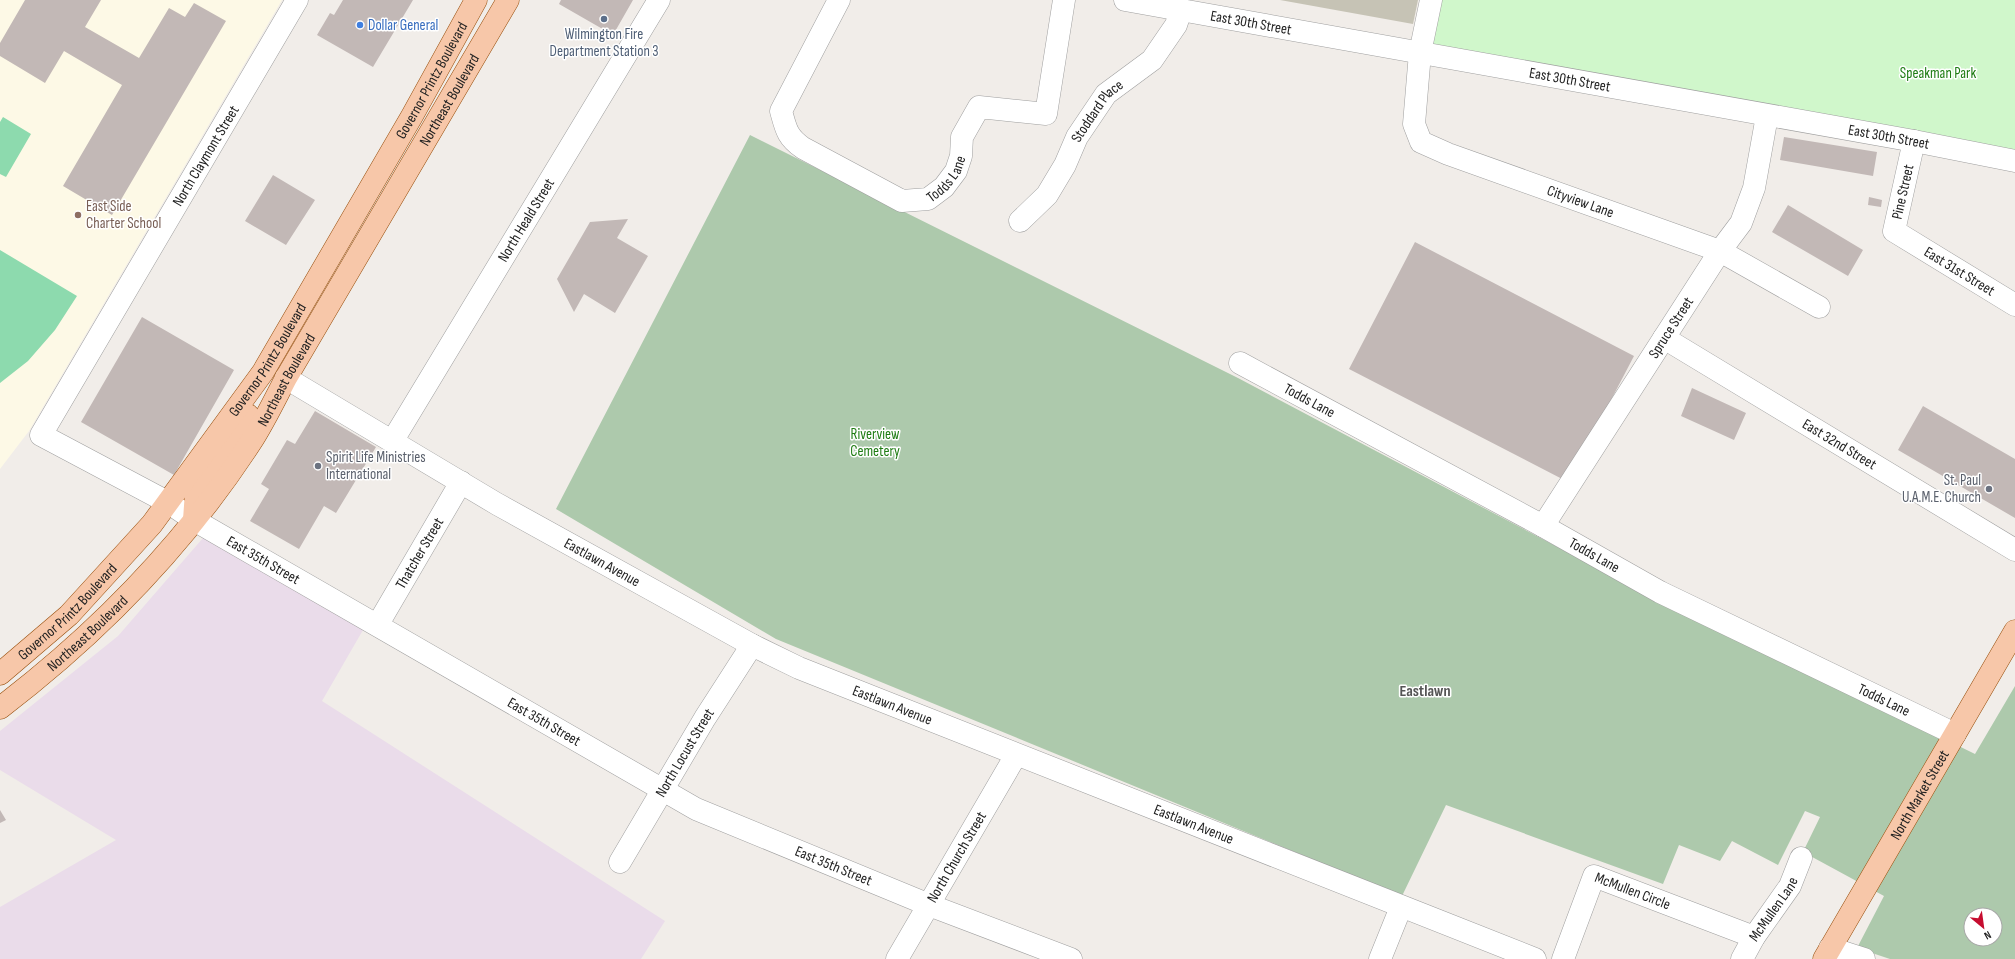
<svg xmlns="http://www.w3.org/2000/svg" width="2015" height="959" font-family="'Sofia Sans Condensed',sans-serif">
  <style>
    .industrial { fill: #eadcea }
    .education { fill: #fdf9e6 }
    .construction { fill: #c6c3b5 }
    .cemetery { fill: #adc9ac; fill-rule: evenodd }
    .park { fill: #d0f7cb }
    .pitch { fill: #8ddaae }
    .building { fill: #c2b8b6 }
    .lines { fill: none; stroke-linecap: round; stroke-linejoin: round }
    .minor-casing { stroke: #9f9f9f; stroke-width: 23 }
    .major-casing { stroke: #964d0a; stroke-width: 23 }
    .minor { stroke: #fff; stroke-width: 22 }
    .major { stroke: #f7c7a9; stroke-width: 22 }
    .service-dot { fill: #5c6f8a; stroke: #fff; stroke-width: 1.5 }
    .shop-dot { fill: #3f7fe0; stroke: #fff; stroke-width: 1.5 }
    .education-dot { fill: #8d6e63; stroke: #fff; stroke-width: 1.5 }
    .worship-dot { fill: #6b7280; stroke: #fff; stroke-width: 1.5 }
    .labels { text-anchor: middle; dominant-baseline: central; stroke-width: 3; stroke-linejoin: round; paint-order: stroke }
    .street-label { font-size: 15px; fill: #222; stroke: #fff }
    .shop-label { font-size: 15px; fill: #366cbe; stroke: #fff; text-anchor: start }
    .service-label { font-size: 15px; fill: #4e5e75; stroke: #fff }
    .park-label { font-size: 15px; fill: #1e7c13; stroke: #fff }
    .education-label { font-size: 15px; fill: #785e54; stroke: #fff; text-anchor: start }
    .worship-label { font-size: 15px; fill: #5b616d; stroke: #fff; text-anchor: start }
    .neighbourhood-label { font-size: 16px; font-weight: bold; fill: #555; stroke: #fff }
  </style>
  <rect width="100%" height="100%" fill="#f1ede9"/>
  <path class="industrial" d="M203,538L363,630L322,701L665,921L641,959H0V907L116,840L0,770V731L118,636Z"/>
  <path class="education" d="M0,0H282L29,431L0,469Z"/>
  <path class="construction" d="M1280,0H1418L1413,24Z"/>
  <path class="cemetery" d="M750,135L1238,378L1620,580L1975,754L2015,686V959H1890L1857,948L1884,896L1803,852L1820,817L1805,811L1778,865L1732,841L1720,861L1679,845L1663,884L1446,805L1402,896L776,639L556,509ZM1971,915H1995V939H1971Z"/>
  <path class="park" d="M1431,0H2015V152L1420,53Z"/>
  <path class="pitch" d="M3,117L31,134L6,177L0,174V122Z
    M0,250L77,296L55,330L28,361L0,383Z"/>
  <path class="building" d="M25,0H101L85,27L139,58L169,8L185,17L194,3L226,21L112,215L63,186L122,85L64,51L45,83L0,56V43Z
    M343,0H413L373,67L317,35L330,13L334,15Z
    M561,0H633L613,35L559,4Z
    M1784,137L1877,152L1873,176L1780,160Z
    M273,175L315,200L286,245L245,221Z
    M1869,197L1882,200L1881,207L1868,205Z
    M1788,205L1863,250L1848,276L1772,232Z
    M628,219L617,238L648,256L615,313L584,294L574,312L557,279L590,222Z
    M1415,242L1634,356L1568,482L1349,369Z
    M142,317L234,370L174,475L81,422Z
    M1692,388L1746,413L1734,440L1681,416Z
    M1923,406L2015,459V518L1898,450Z
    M315,411L376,447L336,513L324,506L299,549L250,521L269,489L261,484L287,440L295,444Z
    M0,810L6,820L0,823Z"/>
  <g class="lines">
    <g class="minor-casing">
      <g id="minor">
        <path id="s1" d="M297,0L41,435L169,503L194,520L696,809L929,905L1071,959"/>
        <path id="s2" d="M839,0L781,111C786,129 787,137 803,148L902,201L928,199L944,187L956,171L961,156L962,137L979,107L1046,114L1064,0"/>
        <path id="s3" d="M1125,0L1914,141L2015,161"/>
        <path id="s4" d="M1431,0L1420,53L1414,124L1421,142L1448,154L1720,251L1819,307"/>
        <path id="s5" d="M1914,141L1894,231L2015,305"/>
        <path id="s6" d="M1020,221L1047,195L1065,165L1077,137L1106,94L1152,60L1176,25L1181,10"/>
        <path id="s7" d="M1664,338L2015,550"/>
        <path id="s8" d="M1240,363L1543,526L1660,592L1955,734"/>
        <path id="s9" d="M286,378L497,504L752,645L799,668L1535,959"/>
        <path id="s10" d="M393,440L659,0"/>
        <path id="s11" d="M1543,526L1720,251L1741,223L1754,188L1767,116"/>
        <path id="s12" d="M378,624L461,482"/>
        <path id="s13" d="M620,862L705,718L752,645"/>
        <path d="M1830,948L1864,959"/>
        <path id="s14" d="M897,959L1016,755"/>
        <path d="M1380,959L1401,907"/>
        <path id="s15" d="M1563,959L1594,876L1754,937"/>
        <path id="s16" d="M1742,959L1754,937L1790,886L1801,858"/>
      </g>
    </g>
    <g class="major-casing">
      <g id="major">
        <path d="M194,520L196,492L221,458L248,415"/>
        <path id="s17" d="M0,674L69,615L152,524L263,372L412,116L476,0"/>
        <path id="s18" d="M0,708C97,634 184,545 251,442C264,422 275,399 286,378L508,0"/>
        <path id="s19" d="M1824,959L2015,631"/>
      </g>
    </g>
    <use href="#minor" class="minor"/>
    <use href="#major" class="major"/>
  </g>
  <circle class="service-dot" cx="604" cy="19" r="4"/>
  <circle class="shop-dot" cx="360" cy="25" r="4"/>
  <circle class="education-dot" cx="78" cy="215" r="4"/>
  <g class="worship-dot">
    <circle cx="318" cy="466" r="4"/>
    <circle cx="1989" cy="489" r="4"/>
  </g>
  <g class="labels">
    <g class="street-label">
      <text stroke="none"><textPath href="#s3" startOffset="128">East 30th Street</textPath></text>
      <text stroke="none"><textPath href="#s17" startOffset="739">Governor Printz Boulevard</textPath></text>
      <text stroke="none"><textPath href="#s3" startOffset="452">East 30th Street</textPath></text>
      <text stroke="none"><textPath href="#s18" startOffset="763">Northeast Boulevard</textPath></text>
      <text stroke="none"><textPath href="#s6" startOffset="136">Stoddard Place</textPath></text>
      <text stroke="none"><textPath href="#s3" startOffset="776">East 30th Street</textPath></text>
      <text transform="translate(206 156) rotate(-59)">North Claymont Street</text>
      <text stroke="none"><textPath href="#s2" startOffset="336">Todds Lane</textPath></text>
      <text transform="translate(1903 192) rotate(-77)">Pine Street</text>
      <text stroke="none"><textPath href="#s4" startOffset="315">Cityview Lane</textPath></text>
      <text stroke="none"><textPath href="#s10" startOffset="257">North Heald Street</textPath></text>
      <text stroke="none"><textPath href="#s5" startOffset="169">East 31st Street</textPath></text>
      <text stroke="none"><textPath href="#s11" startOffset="236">Spruce Street</textPath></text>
      <text stroke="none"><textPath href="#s17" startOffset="415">Governor Printz Boulevard</textPath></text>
      <text stroke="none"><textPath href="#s18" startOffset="439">Northeast Boulevard</textPath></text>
      <text stroke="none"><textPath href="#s8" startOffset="79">Todds Lane</textPath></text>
      <text stroke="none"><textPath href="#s7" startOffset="205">East 32nd Street</textPath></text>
      <text stroke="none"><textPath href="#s12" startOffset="82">Thatcher Street</textPath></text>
      <text stroke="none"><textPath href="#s8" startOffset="403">Todds Lane</textPath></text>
      <text stroke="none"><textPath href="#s1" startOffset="760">East 35th Street</textPath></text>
      <text stroke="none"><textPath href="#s9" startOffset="366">Eastlawn Avenue</textPath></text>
      <text stroke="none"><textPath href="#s17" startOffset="92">Governor Printz Boulevard</textPath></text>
      <text stroke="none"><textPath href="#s18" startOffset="115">Northeast Boulevard</textPath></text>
      <text stroke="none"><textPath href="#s8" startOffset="727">Todds Lane</textPath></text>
      <text stroke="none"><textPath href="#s9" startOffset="690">Eastlawn Avenue</textPath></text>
      <text stroke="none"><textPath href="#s1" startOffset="1084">East 35th Street</textPath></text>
      <text stroke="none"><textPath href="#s13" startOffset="127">North Locust Street</textPath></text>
      <text stroke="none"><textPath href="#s19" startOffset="190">North Market Street</textPath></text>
      <text stroke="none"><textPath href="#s9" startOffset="1014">Eastlawn Avenue</textPath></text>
      <text stroke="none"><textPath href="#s14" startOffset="118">North Church Street</textPath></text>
      <text stroke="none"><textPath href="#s1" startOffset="1408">East 35th Street</textPath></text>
      <text stroke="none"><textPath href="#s15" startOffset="130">McMullen Circle</textPath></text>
      <text stroke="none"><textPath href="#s16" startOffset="59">McMullen Lane</textPath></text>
    </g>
    <g class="shop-label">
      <text x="368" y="25">Dollar General</text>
    </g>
    <g class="service-label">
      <text x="604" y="34">Wilmington Fire<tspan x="604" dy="17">Department Station 3</tspan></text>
    </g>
    <g class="park-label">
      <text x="1938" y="73">Speakman Park</text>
      <text x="875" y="434">Riverview<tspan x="875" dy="17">Cemetery</tspan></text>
    </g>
    <g class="education-label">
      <text x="86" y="206">East Side<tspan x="86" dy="17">Charter School</tspan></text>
    </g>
    <g class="worship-label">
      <text x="326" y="457">Spirit Life Ministries<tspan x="326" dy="17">International</tspan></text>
      <text x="1981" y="480" text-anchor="end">St. Paul<tspan x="1981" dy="17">U.A.M.E. Church</tspan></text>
    </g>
    <g class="neighbourhood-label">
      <text x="1425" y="691">Eastlawn</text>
    </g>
  </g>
  <g transform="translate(1983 927) rotate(151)"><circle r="19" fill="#ffffff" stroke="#a7a7a7"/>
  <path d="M0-3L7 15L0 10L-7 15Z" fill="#c60d30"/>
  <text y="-6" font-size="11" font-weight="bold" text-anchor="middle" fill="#222222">N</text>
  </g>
</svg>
